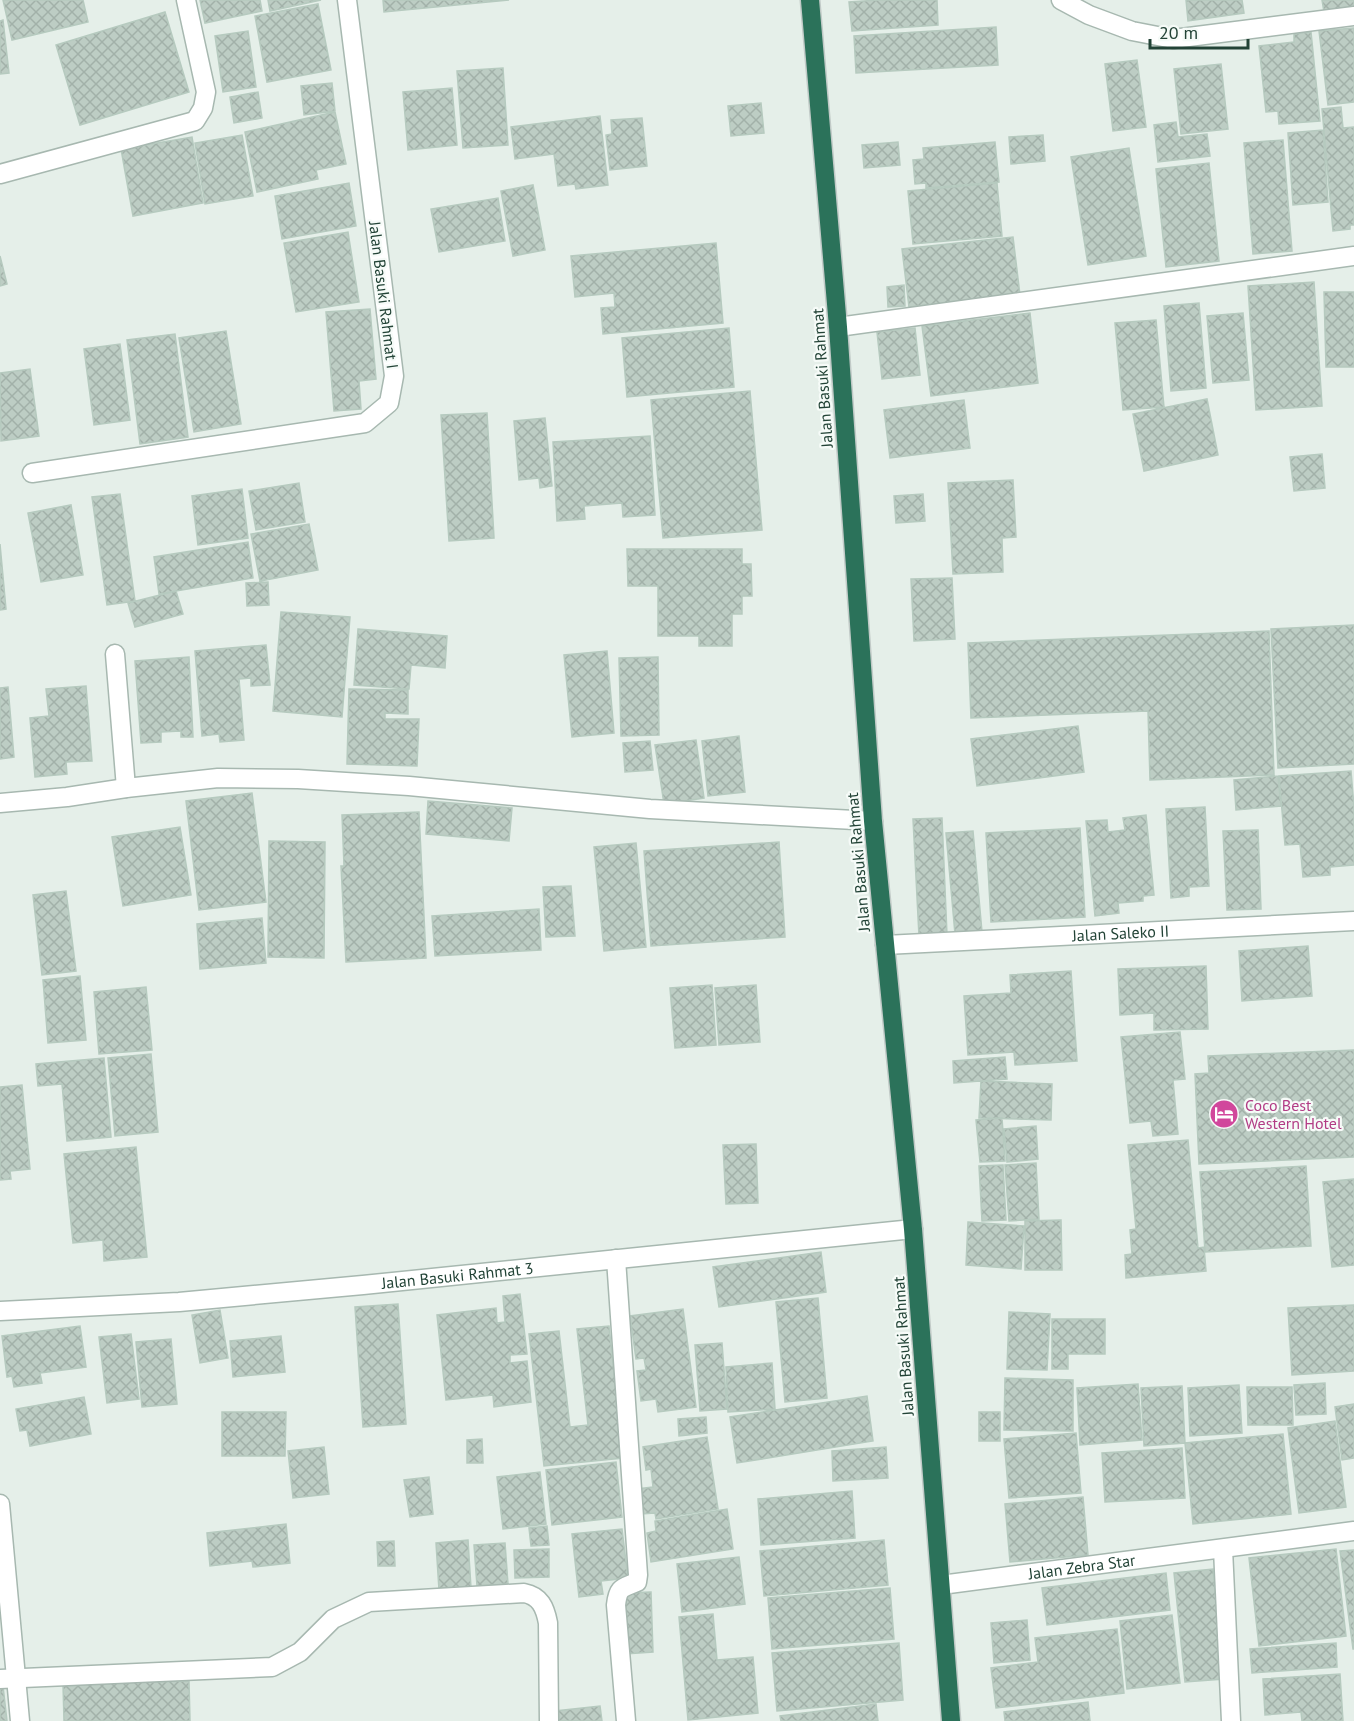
<svg xmlns="http://www.w3.org/2000/svg" width="1354" height="1721" font-family="'PT Sans',sans-serif">
  <style>
    .building { fill: url(#building-cross-hatch); stroke: #b6cabf; stroke-width: 1.5 }
    .lines { fill: none; stroke-linecap: round; stroke-linejoin: round }
    .minor-casing { stroke: #a7b8b0; stroke-width: 21 }
    .highway-casing { stroke: #c1cac7; stroke-width: 21 }
    .minor { stroke: #fff; stroke-width: 18 }
    .highway { stroke: #2b725a; stroke-width: 18 }
    .labels { text-anchor: middle; dominant-baseline: central; stroke-width: 4.5; stroke-linejoin: round; paint-order: stroke }
    .street-label { font-size: 16px; fill: #224336; stroke: #f6fbf8 }
    .hotel-label { font-size: 16px; fill: #b23c85; stroke: #f6fbf8; text-anchor: start }
  </style>
  <defs>
    <pattern id="building-cross-hatch" width="8" height="8" patternUnits="userSpaceOnUse" patternTransform="scale(1.5)"><rect width="8" height="8" fill="#bdcdc4"/><path d="M0 0l8 8M0 8l8-8" fill="none" stroke="#a2b1a9"/></pattern>
  </defs>
  <rect width="100%" height="100%" fill="#e5efe9"/>
  <path class="building" d="M3,0H83L88,22L12,40Z
    M200,0H260L262,11L205,23Z
    M268,0H321L270,11Z
    M383,0H509L384,12Z
    M878,0H937L938,25L852,31L849,2Z
    M1186,0H1242L1244,13L1188,21Z
    M1322,0H1354V7L1324,12Z
    M318,4L331,70L267,82L255,16Z
    M165,12L189,92L80,125L56,45Z
    M3,20L9,73L0,74V21Z
    M996,27L998,65L856,73L854,36Z
    M1354,28V102L1328,105L1319,31Z
    M248,31L256,87L223,92L215,36Z
    M1311,32L1320,121L1279,124L1278,111L1266,112L1259,46L1294,42V34Z
    M1137,60L1146,127L1113,131L1105,64Z
    M1221,64L1228,129L1181,134L1174,69Z
    M503,68L508,145L463,148L457,71Z
    M332,83L335,111L304,115L301,86Z
    M452,88L457,145L408,150L403,92Z
    M258,92L262,118L234,123L230,97Z
    M761,103L764,133L731,136L728,106Z
    M1341,107L1343,128L1354,127V225H1350V229L1333,231L1322,109Z
    M335,112L346,164L316,170L318,179L257,192L245,132Z
    M600,116L608,185L576,189L575,184L558,186L554,154L515,159L511,127Z
    M642,118L647,166L610,170L606,135L612,134L611,120Z
    M1176,122L1178,137L1207,134L1210,156L1158,162L1154,125Z
    M1323,130L1328,202L1293,205L1288,133Z
    M242,135L253,196L205,204L195,143Z
    M1043,135L1045,161L1011,164L1009,137Z
    M192,137L203,203L133,216L121,149Z
    M1283,140L1292,251L1253,254L1244,143Z
    M898,142L900,165L864,168L862,145Z
    M995,142L999,182L926,188V183L915,184L913,160L924,159L923,148Z
    M1129,148L1146,256L1088,265L1071,157Z
    M1209,163L1219,261L1166,267L1156,169Z
    M349,183L356,226L282,239L275,196Z
    M997,183L1002,236L913,244L908,191Z
    M533,185L545,250L513,256L501,191Z
    M498,198L505,241L439,252L431,209Z
    M348,232L359,302L296,312L284,243Z
    M1013,237L1020,295L909,307L902,249Z
    M716,243L723,323L603,334L601,308L615,307L614,293L575,297L571,256Z
    M0,256L7,284L0,286Z
    M1314,282L1322,406L1256,410L1248,286Z
    M904,285L905,306L888,307L887,287Z
    M1324,292H1354V367H1326Z
    M1199,303L1206,388L1171,391L1164,306Z
    M370,309L376,379L359,381L361,409L334,411L326,312Z
    M1030,313L1038,383L931,396L922,326Z
    M1243,313L1249,380L1213,383L1207,316Z
    M1156,320L1164,407L1123,410L1115,323Z
    M729,328L734,387L627,397L622,338Z
    M915,328L920,375L882,379L877,332Z
    M226,331L241,424L194,432L179,338Z
    M175,334L188,437L140,444L127,340Z
    M120,344L130,420L94,425L84,349Z
    M30,369L39,436L1,441L0,373Z
    M750,391L762,530L663,538L651,400Z
    M1207,399L1218,455L1144,471L1133,414Z
    M964,400L970,448L890,458L884,410Z
    M487,413L494,538L449,541L441,415Z
    M545,418L552,486L540,488L539,478L519,480L514,421Z
    M650,436L655,515L623,517L622,503L584,506L585,519L557,521L553,442Z
    M1322,454L1325,488L1294,491L1290,457Z
    M1013,480L1016,537L1002,538L1003,572L953,574L948,483Z
    M299,483L305,522L256,530L249,491Z
    M242,489L248,538L198,545L192,496Z
    M120,494L135,601L107,605L92,497Z
    M923,494L925,521L896,523L894,496Z
    M71,505L83,575L41,582L28,513Z
    M309,524L318,570L260,581L251,534Z
    M248,542L253,578L159,594L154,557Z
    M0,544L6,609L0,610Z
    M627,549H742V564H751L752,596H742V614H732V646H699V636H658V586H628Z
    M952,578L955,639L914,641L911,579Z
    M268,582L269,605L247,606L246,583Z
    M176,591L183,614L135,627L128,603Z
    M281,612L350,617L342,717L273,711Z
    M1354,625V764L1278,768L1271,629Z
    M358,629L447,636L445,668L411,665L409,689L354,685Z
    M1269,631L1274,775L1150,780L1148,711L971,718L968,643Z
    M266,645L270,685L251,686V678L239,679L244,740L220,742L219,734L202,736L195,651Z
    M607,651L614,733L572,737L564,655Z
    M189,657L193,737H181V731L161,732V742L141,743L135,661Z
    M658,657L659,735L621,736L619,658Z
    M86,686L92,761L66,762L67,774L35,777L30,718L49,716L46,689Z
    M8,687L14,757L0,759V688Z
    M349,689L408,690V714L385,713V719H419L417,766L347,764Z
    M1078,726L1084,772L977,786L971,739Z
    M739,736L745,792L708,796L702,741Z
    M696,740L704,798L664,804L655,745Z
    M650,741L653,770L625,772L623,743Z
    M1351,771L1354,807V865L1330,867V875L1303,877L1300,844L1285,845L1279,776Z
    M1278,776L1281,806L1236,810L1234,780Z
    M252,793L266,902L199,910L186,801Z
    M428,801L512,808L509,841L426,834Z
    M1205,807L1209,886L1189,887V896L1171,898L1166,809Z
    M419,812L426,958L346,962L341,866H344L342,815Z
    M1146,815L1154,895L1143,896V901L1118,903L1119,913L1095,916L1086,821L1107,820L1108,832L1125,830L1123,818Z
    M942,818L947,935L919,936L913,819Z
    M180,827L191,895L123,906L112,837Z
    M1080,828L1085,917L991,922L986,833Z
    M1258,830L1261,909L1227,910L1223,831Z
    M973,831L982,932L955,934L946,833Z
    M269,841L325,842L324,958L268,957Z
    M779,842L785,937L651,946L644,851Z
    M636,843L646,947L604,951L594,847Z
    M571,886L575,936L546,937L543,887Z
    M66,891L76,971L42,975L33,895Z
    M539,909L541,950L435,956L432,916Z
    M262,918L266,963L200,969L197,924Z
    M1308,946L1312,996L1242,1001L1239,951Z
    M1206,966L1208,1029L1154,1030V1013L1120,1015L1118,969Z
    M1071,971L1077,1061L1015,1065L1014,1052L968,1055L964,996L1011,993L1010,975Z
    M80,976L86,1040L48,1043L43,980Z
    M712,985L716,1045L675,1048L670,988Z
    M756,985L760,1042L719,1045L715,988Z
    M146,987L152,1050L99,1054L94,992Z
    M1180,1032L1185,1079L1173,1080L1178,1134L1153,1136L1151,1121L1130,1123L1121,1037Z
    M1354,1050V1157L1199,1164L1195,1074L1209,1073L1208,1056Z
    M151,1054L158,1132L115,1136L108,1058Z
    M1005,1057L1007,1079L954,1083L953,1061Z
    M104,1058L111,1137L67,1141L62,1084L38,1086L36,1064Z
    M981,1081L1052,1084L1051,1120L979,1118Z
    M22,1085L30,1169L10,1171L11,1179L0,1180V1087Z
    M1002,1118L1005,1161L980,1162L976,1120Z
    M1036,1126L1038,1159L1007,1162L1004,1129Z
    M1188,1140L1198,1248L1204,1247L1206,1271L1126,1278L1125,1255L1132,1254L1130,1230L1136,1229L1128,1145Z
    M756,1144L758,1203L726,1204L723,1145Z
    M136,1147L147,1257L104,1261L103,1240L73,1243L64,1154Z
    M1036,1163L1039,1219L1009,1221L1005,1165Z
    M1003,1165L1006,1220L982,1221L979,1166Z
    M1306,1166L1311,1246L1205,1252L1200,1172Z
    M1354,1179V1265L1332,1267L1323,1182Z
    M1061,1220L1062,1270H1025V1221Z
    M968,1222L1024,1226L1021,1269L966,1265Z
    M821,1252L826,1292L719,1307L713,1267Z
    M520,1294L527,1354L510,1355V1363L527,1361L531,1402L494,1407L493,1395L446,1400L437,1315L496,1308L497,1323L505,1322L503,1296Z
    M818,1298L827,1398L785,1402L776,1302Z
    M398,1304L406,1424L363,1427L355,1307Z
    M1354,1305V1371L1292,1375L1288,1308Z
    M683,1309L696,1407L658,1412L656,1399L641,1401L637,1371L646,1370L644,1358L636,1359L630,1316Z
    M220,1310L228,1358L200,1363L192,1315Z
    M1009,1312L1050,1314L1047,1370L1007,1369Z
    M1052,1319H1105V1354H1068V1369H1052Z
    M80,1326L86,1367L40,1373L42,1383L14,1387L12,1376L7,1377L2,1336Z
    M609,1326L623,1458L544,1466L529,1334L559,1331L570,1427L588,1425L577,1329Z
    M131,1334L139,1399L107,1403L99,1337Z
    M281,1336L285,1372L233,1377L230,1341Z
    M171,1339L177,1404L142,1407L136,1342Z
    M722,1343L727,1409L700,1411L695,1345Z
    M772,1363L775,1409L728,1412L726,1367Z
    M1005,1378L1073,1380V1431L1004,1430Z
    M1325,1383L1326,1414L1296,1415L1294,1385Z
    M1138,1384L1142,1440L1080,1445L1077,1388Z
    M1239,1385L1242,1433L1190,1436L1188,1388Z
    M1182,1386L1185,1443L1144,1446L1141,1388Z
    M1247,1387H1292L1293,1425H1248Z
    M867,1396L873,1441L737,1463L730,1417Z
    M84,1397L91,1434L30,1446L27,1430L20,1431L16,1409Z
    M1354,1404V1458L1342,1460L1335,1407Z
    M222,1412H286L285,1456H222Z
    M979,1412H1000V1441H979Z
    M706,1417L707,1433L679,1436L678,1419Z
    M1335,1421L1346,1507L1299,1513L1288,1428Z
    M1076,1433L1081,1493L1009,1498L1004,1439Z
    M1283,1434L1291,1514L1193,1524L1185,1443Z
    M707,1437L718,1509L656,1519L655,1513L641,1514L637,1489L653,1487L651,1469L646,1470L643,1447Z
    M482,1439L483,1463H467V1440Z
    M324,1447L329,1494L293,1498L288,1451Z
    M886,1447L888,1478L833,1481L832,1451Z
    M1182,1448L1185,1498L1105,1502L1102,1453Z
    M616,1462L622,1517L552,1525L546,1470Z
    M540,1472L546,1524L503,1529L497,1477Z
    M429,1477L433,1514L410,1517L404,1480Z
    M852,1491L855,1538L761,1545L758,1499Z
    M1083,1497L1088,1555L1010,1562L1005,1504Z
    M727,1509L733,1549L651,1562L647,1533L656,1531L655,1521Z
    M286,1524L290,1563L253,1567L252,1561L210,1566L207,1533Z
    M547,1526L549,1545L531,1546L529,1528Z
    M622,1529L628,1578L601,1581L603,1594L579,1597L572,1534Z
    M468,1540L471,1588L439,1590L436,1543Z
    M884,1540L888,1585L764,1596L760,1551Z
    M394,1541L395,1566H378L377,1542Z
    M505,1543L508,1584L477,1586L474,1545Z
    M549,1549V1577L515,1578L514,1550Z
    M1336,1549L1346,1636L1259,1646L1249,1558Z
    M1354,1550V1649H1353L1340,1551Z
    M739,1557L745,1604L682,1612L677,1564Z
    M1213,1569L1224,1679L1185,1682L1174,1573Z
    M1166,1573L1170,1610L1047,1625L1042,1588Z
    M890,1588L894,1639L772,1649L768,1598Z
    M651,1592L653,1652L625,1654L623,1593Z
    M713,1614L717,1660L753,1657L758,1713L688,1720L679,1617Z
    M1172,1615L1180,1683L1127,1689L1120,1621Z
    M1027,1620L1030,1660L994,1663L991,1623Z
    M1117,1629L1124,1693L996,1708L991,1668L1038,1662L1035,1638Z
    M899,1643L903,1700L777,1711L772,1653Z
    M1336,1643L1337,1667L1252,1673L1250,1649Z
    M1340,1674L1343,1721H1302L1301,1712L1265,1715L1263,1679Z
    M189,1681L190,1721H64L63,1684Z
    M3,1686L7,1721H0V1687Z
    M1088,1702L1090,1721H1005L1004,1712Z
    M876,1704L878,1721H781L780,1716Z
    M600,1706L602,1721H556L555,1711Z"/>
  <g class="lines">
    <g class="minor-casing">
      <g id="minor">
        <path d="M1061,0L1089,15L1132,31L1173,39L1354,16"/>
        <path d="M0,174L195,121L203,108L206,92L186,0"/>
        <path d="M838,327L1354,256"/>
        <path d="M32,473L365,423L389,403L394,376L347,0"/>
        <path d="M115,654L126,788"/>
        <path d="M0,803L67,797L126,788L218,778L298,779L409,786L650,809L873,821"/>
        <path id="s1" d="M885,945L1354,921"/>
        <path d="M616,1259L638,1575L637,1582C622,1588 618,1587 616,1605L626,1721"/>
        <path id="s2" d="M0,1311L179,1302L363,1285L913,1229"/>
        <path d="M0,1504L20,1721"/>
        <path d="M1223,1549L1231,1721"/>
        <path id="s3" d="M941,1585L1354,1531"/>
        <path d="M0,1679L272,1667L300,1652L333,1619L369,1602L524,1593C540,1596 545,1607 548,1623L549,1721"/>
      </g>
    </g>
    <g class="highway-casing">
      <path id="highway" d="M810,0L838,327L873,821L913,1229L951,1721"/>
    </g>
    <use href="#minor" class="minor"/>
    <use href="#highway" class="highway"/>
  </g>
  <defs>
    <g id="hotel-disc" transform="scale(1.5)"><circle r="9.5" fill="#d1479c" stroke="#f6fbf8"/><path d="M-6-4.5h1.5V1H6V5H4.5V3h-9V5H-6ZM-4 0a1.8 1.8 0 1 1 3.6 0ZM.5 0V-2.5h3Q6-2.5 6 0Z" fill="#fff"/></g>
  </defs>
  <g fill-rule="evenodd">
    <use href="#hotel-disc" x="1224" y="1114"/>
  </g>
  <g class="labels">
    <g class="street-label">
      <text transform="translate(384 295) rotate(83)">Jalan Basuki Rahmat I</text>
      <text transform="translate(822 378) rotate(-94)">Jalan Basuki Rahmat</text>
      <text transform="translate(858 862) rotate(-95)">Jalan Basuki Rahmat</text>
      <text stroke="none"><textPath href="#s1" startOffset="236">Jalan Saleko II</textPath></text>
      <text stroke="none"><textPath href="#s2" startOffset="459">Jalan Basuki Rahmat 3</textPath></text>
      <text transform="translate(903 1346) rotate(-94)">Jalan Basuki Rahmat</text>
      <text stroke="none"><textPath href="#s3" startOffset="142">Jalan Zebra Star</textPath></text>
    </g>
    <g class="hotel-label">
      <text x="1245" y="1105">Coco Best<tspan x="1245" dy="18">Western Hotel</tspan></text>
    </g>
  </g>
  <path d="M1150 39v9h98v-9" fill="none" stroke="#224336" stroke-width="3"/>
  <text x="1159" y="39" font-size="18" fill="#224336" stroke="#f6fbf8" stroke-width="4.5" paint-order="stroke">20 m</text>
</svg>
